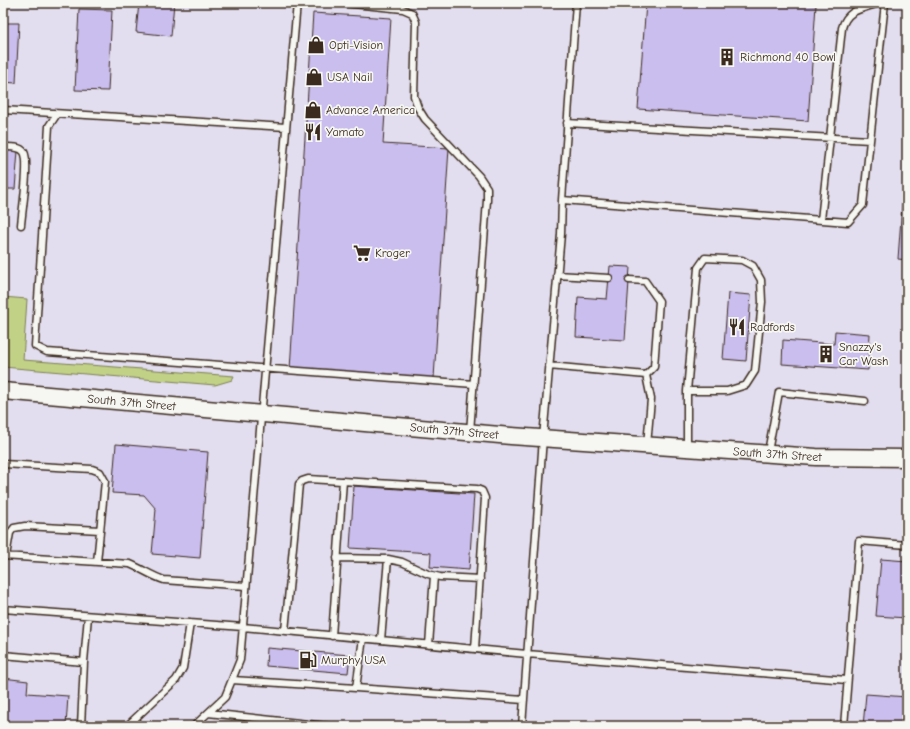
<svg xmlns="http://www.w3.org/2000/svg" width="910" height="729" font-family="'Comic Neue',sans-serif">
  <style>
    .built { fill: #e2def0 }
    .green { fill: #c1d287; stroke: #7e7e52 }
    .building { fill: #cabeef; stroke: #3b2a1e }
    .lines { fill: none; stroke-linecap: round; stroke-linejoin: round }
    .service-casing { stroke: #3b2a1e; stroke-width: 9 }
    .tertiary-casing { stroke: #3b2a1e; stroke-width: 19 }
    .service { stroke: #f6f6f2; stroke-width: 6 }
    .tertiary { stroke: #f6f6f2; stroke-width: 16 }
    .labels { text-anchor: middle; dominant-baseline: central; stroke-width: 3.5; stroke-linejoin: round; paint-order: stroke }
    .poi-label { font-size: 12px; fill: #3b2a1e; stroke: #f6f6f2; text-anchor: start }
    .street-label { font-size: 12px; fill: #3b2a1e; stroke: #f6f6f2 }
  </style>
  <rect width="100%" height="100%" fill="#edebf1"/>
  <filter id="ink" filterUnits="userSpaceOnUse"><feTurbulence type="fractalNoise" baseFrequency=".025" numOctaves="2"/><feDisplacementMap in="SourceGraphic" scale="8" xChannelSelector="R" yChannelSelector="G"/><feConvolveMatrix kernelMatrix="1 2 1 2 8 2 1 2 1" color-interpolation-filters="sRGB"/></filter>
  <g filter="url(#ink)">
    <path class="built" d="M3,3H907V726H3Z"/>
    <path class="green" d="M3,297L27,299L23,360L234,376L232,380L215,385L3,367Z"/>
    <path class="building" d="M139,3H174L171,36L136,32Z
      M646,3H785L816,5L808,121L638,109Z
      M79,9L112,10L108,91L75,90Z
      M313,13L391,18L383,144L449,148L434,378L290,369Z
      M3,23H19L16,83L3,82Z
      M907,136V260L898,259Z
      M3,150L18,151L15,189H3Z
      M610,266L630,267L625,340L576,337L578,297L607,299Z
      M728,293L751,295L746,361L723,359Z
      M835,331L870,334L868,370L782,364L783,340L834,344Z
      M116,444L208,452L200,558L152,554L156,509L144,495L112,493Z
      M354,486L474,494L469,570L430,567L431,553L350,548Z
      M881,559L907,561V618L876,616Z
      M267,648L350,655L348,673L266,666Z
      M3,678L28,681L27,693L68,696L66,726H3Z
      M866,694L907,697V726H863Z"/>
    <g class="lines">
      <g class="service-casing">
        <path id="service" d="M343,3L403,9L412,13L416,22L414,96L418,108L425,119L479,176L487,188V200L470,432
          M3,110L286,127
          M57,114L49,126L35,346L47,352L474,384
          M567,123L870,140
          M3,147C9,147 20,146 24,152C30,161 22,212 21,225
          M562,200L576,3
          M821,220L842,28C847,9 862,9 879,3
          M557,275L609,278
          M629,280L645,281L659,301L654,367L646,375
          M549,366L646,375
          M646,375L651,399L647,445
          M687,391H727L746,385L755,371L762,302L761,280L753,266L742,260L705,258L698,268L687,391V447
          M768,452L779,392L865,401
          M3,464L92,469L100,472L105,481L97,562
          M3,556L130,564C142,569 152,576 164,580L246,586
          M6,556L10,533L14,528L25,526L100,530
          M337,558L388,559L402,562L428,574L440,577L480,579
          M3,609L243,627L527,654L847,680
          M285,631L299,484L302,481L308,479L477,489L482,491L485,498L475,649
          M332,636L343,481
          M381,640L388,559
          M429,645L434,576
          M3,655L84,662L88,616
          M232,680L356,688L363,638
          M356,688L524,700
          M208,713L327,726
          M81,726L84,662
          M127,726L176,680L183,668L190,623
          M194,726L225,697L240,660L297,3
          M522,726L543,438L561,234L562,200L848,222L863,205L885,3
          M844,726L859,541L907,545"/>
      </g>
      <g class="tertiary-casing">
        <g id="tertiary">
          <path id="s1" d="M3,391L511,436L816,457L907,458"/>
        </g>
      </g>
      <use href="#service" class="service"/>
      <use href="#tertiary" class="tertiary"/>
    </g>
  </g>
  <defs>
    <g id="shop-bare" transform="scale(1.38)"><path d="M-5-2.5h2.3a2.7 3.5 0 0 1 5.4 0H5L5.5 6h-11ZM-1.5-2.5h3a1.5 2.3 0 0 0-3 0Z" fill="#3b2a1e" stroke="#f6f6f2" stroke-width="2.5" paint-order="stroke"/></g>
    <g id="building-bare" transform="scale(1.38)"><path d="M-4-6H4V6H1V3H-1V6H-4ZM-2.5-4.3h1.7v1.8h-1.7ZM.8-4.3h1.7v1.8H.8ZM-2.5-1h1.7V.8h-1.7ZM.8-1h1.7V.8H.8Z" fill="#3b2a1e" stroke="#f6f6f2" stroke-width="2.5" paint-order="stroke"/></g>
    <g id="restaurant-bare" transform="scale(1.38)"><path d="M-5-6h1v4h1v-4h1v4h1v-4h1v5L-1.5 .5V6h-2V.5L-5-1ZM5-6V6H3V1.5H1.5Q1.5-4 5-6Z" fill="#3b2a1e" stroke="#f6f6f2" stroke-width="2.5" paint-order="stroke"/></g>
    <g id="supermarket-bare" transform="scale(1.38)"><path d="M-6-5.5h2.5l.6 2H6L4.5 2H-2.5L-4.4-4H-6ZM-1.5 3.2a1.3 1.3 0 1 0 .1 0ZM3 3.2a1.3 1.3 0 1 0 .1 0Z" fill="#3b2a1e" stroke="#f6f6f2" stroke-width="2.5" paint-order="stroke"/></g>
    <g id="fuel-bare" transform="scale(1.38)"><path d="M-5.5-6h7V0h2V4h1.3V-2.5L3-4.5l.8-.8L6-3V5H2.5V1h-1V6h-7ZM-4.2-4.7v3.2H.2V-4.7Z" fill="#3b2a1e" stroke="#f6f6f2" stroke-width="2.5" paint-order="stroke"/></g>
  </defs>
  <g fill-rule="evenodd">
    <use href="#shop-bare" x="316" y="45"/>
    <use href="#building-bare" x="727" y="57"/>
    <use href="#shop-bare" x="314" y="77"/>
    <use href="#shop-bare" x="313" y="110"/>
    <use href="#restaurant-bare" x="313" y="132"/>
    <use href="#supermarket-bare" x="362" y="253"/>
    <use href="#restaurant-bare" x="737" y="327"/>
    <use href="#building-bare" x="826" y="354"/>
    <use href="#fuel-bare" x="308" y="660"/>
  </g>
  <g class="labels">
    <g class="poi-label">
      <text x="329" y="45">Opti-Vision</text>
      <text x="740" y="57">Richmond 40 Bowl</text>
      <text x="327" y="77">USA Nail</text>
      <text x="326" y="110">Advance America</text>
      <text x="326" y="132">Yamato</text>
      <text x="375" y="253">Kroger</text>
      <text x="750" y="327">Radfords</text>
      <text x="839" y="347">Snazzy's<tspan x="839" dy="14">Car Wash</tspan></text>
      <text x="321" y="660">Murphy USA</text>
    </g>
    <g class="street-label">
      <text stroke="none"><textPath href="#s1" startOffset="129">South 37th Street</textPath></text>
      <text stroke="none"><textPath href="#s1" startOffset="453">South 37th Street</textPath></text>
      <text stroke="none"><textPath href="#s1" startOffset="777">South 37th Street</textPath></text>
    </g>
  </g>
  <rect width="910" height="729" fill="none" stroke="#f6f6f2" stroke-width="16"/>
  <rect x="8" y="8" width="894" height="713" fill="none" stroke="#3b2a1e" stroke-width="1.5" filter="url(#ink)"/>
</svg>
